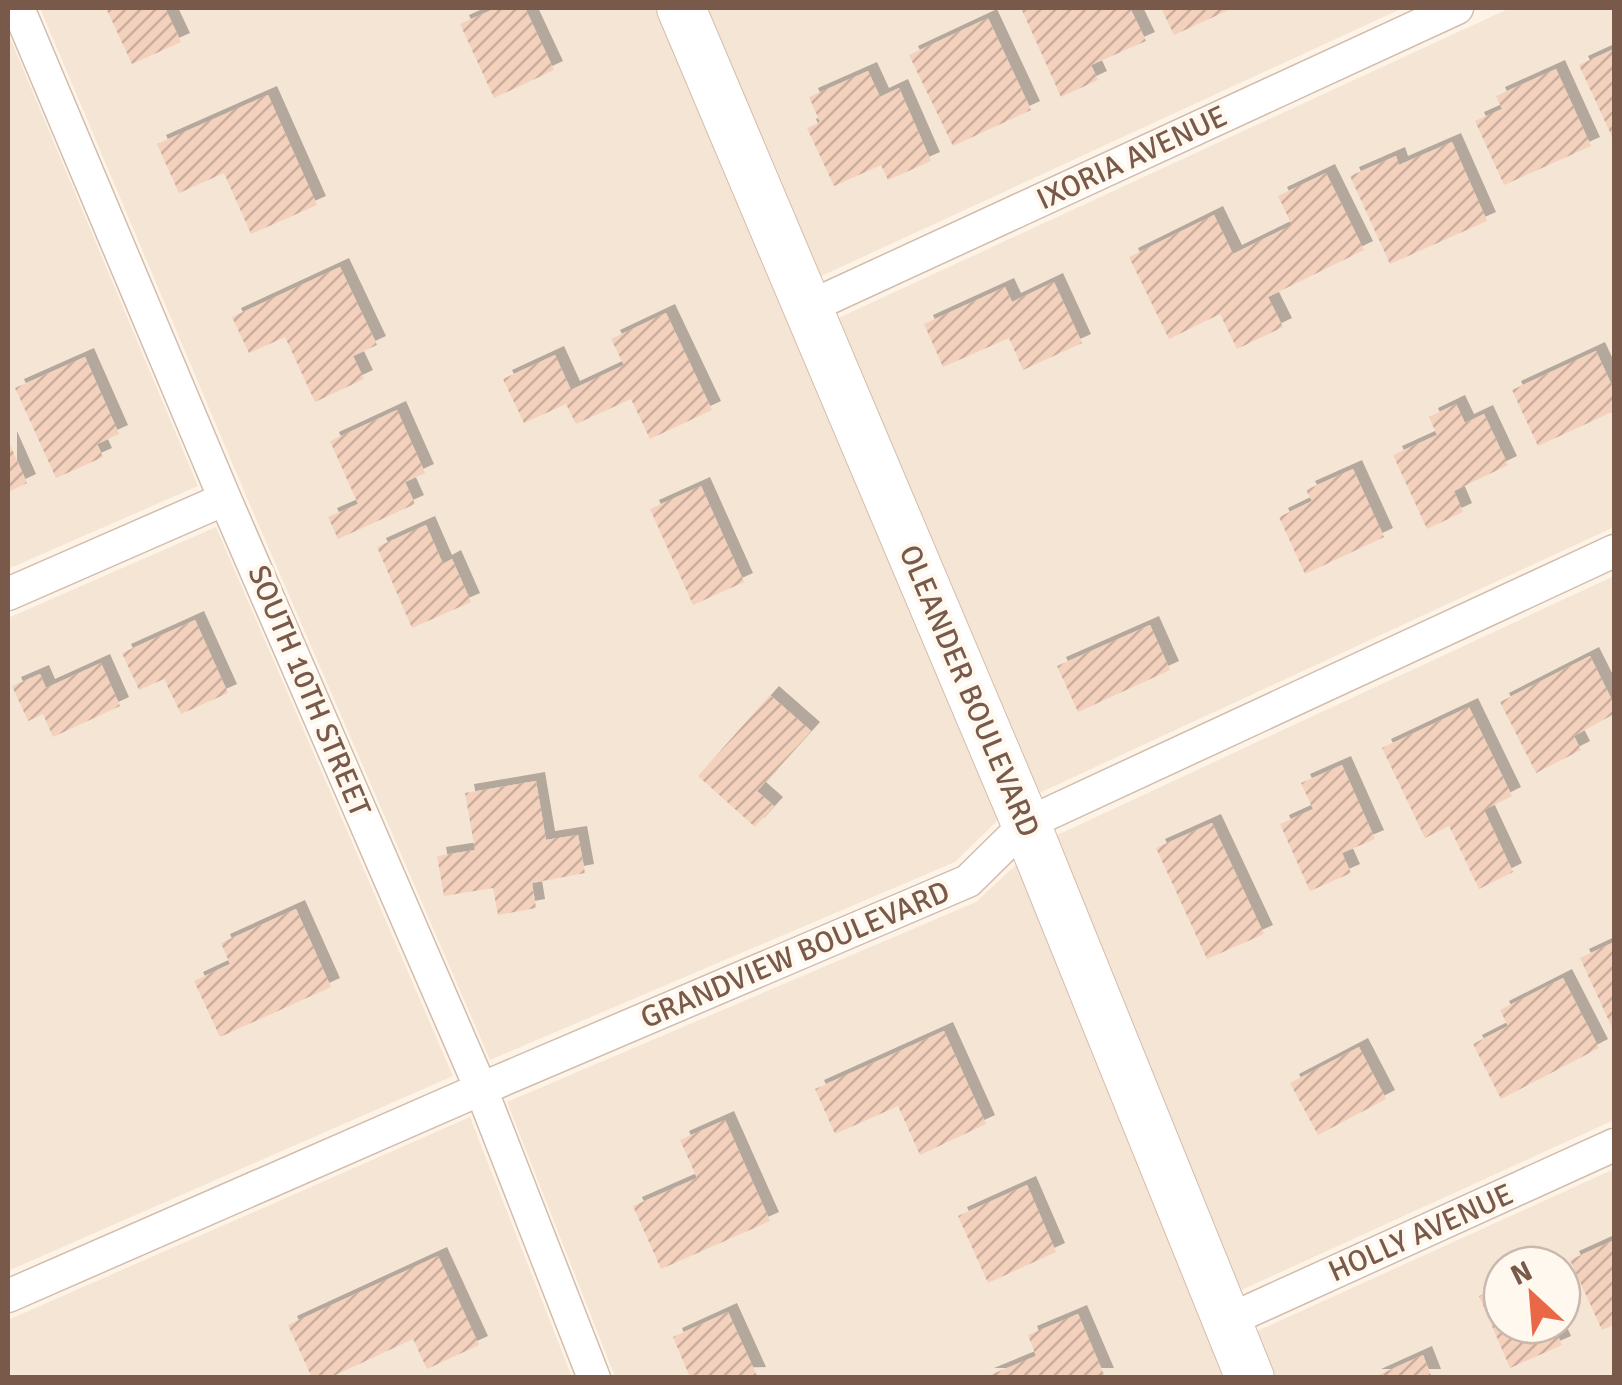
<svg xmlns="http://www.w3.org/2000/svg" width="1622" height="1385" font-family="Signika,sans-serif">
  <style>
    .residential { fill: #f5e5d5; fill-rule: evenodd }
    .building { fill: url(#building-hatch); filter: url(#shadow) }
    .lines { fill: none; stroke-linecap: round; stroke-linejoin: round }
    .street-casing { stroke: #d2bdae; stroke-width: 35 }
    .secondary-casing { stroke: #d5bdac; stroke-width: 50 }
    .street { stroke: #fff; stroke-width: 32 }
    .secondary { stroke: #fff; stroke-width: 48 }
    .labels { text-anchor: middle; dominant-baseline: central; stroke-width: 8; stroke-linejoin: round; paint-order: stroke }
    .street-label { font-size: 30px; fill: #78594a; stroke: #fff8ee }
  </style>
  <defs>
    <pattern id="building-hatch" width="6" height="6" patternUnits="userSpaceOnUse" patternTransform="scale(2.5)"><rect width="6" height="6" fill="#f3d1bd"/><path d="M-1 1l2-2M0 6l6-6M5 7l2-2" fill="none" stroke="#caad9c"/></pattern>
    <filter id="shadow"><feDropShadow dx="9" dy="-9" stdDeviation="0" flood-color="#0004"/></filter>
  </defs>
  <rect width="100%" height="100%" fill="#fdf4e7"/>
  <path class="residential" d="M40,8H659L1001,817L955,862L490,1060L244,491Z
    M703,8H1403L817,278Z
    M1510,8H1614V527L1035,795L834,320Z
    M8,33L198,486L8,569Z
    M216,527L453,1076L8,1271V618Z
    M1614,576V1120L1237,1292L1053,837Z
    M1019,862L1228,1377H615L507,1102L976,902Z
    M470,1117L572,1377H8V1320Z
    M1614,1169V1377H1271L1253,1333ZM1502,1265H1562V1325H1502Z"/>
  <path class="building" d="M106,8H165L181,42L132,64Z
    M496,8H525L554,70L494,98L460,24Z
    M1021,8H1130L1146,41L1091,65L1098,80L1061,97Z
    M1161,8H1233L1174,35Z
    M988,18L1031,110L953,146L909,55Z
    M1614,49V141L1579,65Z
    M1556,69L1591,146L1504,185L1475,121L1502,109L1496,96Z
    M868,71L880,97L899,88L931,161L888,180L881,165L834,186L807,128L820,122L809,97Z
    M268,95L317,205L251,234L224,173L179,193L157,144Z
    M1452,142L1487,221L1390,264L1350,176L1396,156L1399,165Z
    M1326,173L1364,250L1268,297L1283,327L1237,349L1220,314L1169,339L1129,257L1214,215L1233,254L1292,225L1278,196Z
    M340,267L377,345L353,356L364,379L315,402L285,337L249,353L232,317Z
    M1054,282L1082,343L1023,370L1009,338L943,367L924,324L1005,287L1012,302Z
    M666,313L712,410L650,439L631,399L576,424L566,404L524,423L503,379L555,355L571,390L624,365L611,339Z
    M1596,351L1614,390V411L1538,446L1512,390Z
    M85,357L119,434L97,444L103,457L56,478L15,388Z
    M1456,404L1465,423L1484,414L1508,465L1454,491L1463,512L1427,529L1393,455L1437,435L1429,417Z
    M397,410L425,473L405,482L415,504L338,539L328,517L358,504L330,441Z
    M8,440L27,483L8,492Z
    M1353,469L1384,537L1305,574L1279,517L1312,501L1306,490Z
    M701,486L744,582L693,605L650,509Z
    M426,525L443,564L452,559L471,602L412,628L377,547Z
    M195,620L228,693L181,714L164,679L139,690L122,653Z
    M1150,625L1170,670L1078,712L1057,666Z
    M1590,656L1614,704V714L1574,736L1581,750L1536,773L1500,702Z
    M101,663L120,706L53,737L43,714L28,721L12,686L40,674L46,688Z
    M770,695L811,731L757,791L774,806L755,827L698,776Z
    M1469,707L1512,796L1484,810L1513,872L1479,889L1449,826L1425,838L1382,748Z
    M1342,765L1375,839L1342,853L1351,873L1310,891L1280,824L1313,809L1301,783Z
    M536,781L546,840L578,835L585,873L532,883L536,908L498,915L493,888L444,896L437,856L475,850L465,793Z
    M1212,823L1264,934L1207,959L1156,848Z
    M296,909L331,987L220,1037L194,981L230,964L221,943Z
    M1614,942V1032L1580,958Z
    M1563,978L1599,1048L1501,1099L1473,1044L1508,1026L1500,1010Z
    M944,1031L986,1124L920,1155L898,1106L835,1134L815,1089Z
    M1359,1047L1386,1099L1318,1135L1290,1083Z
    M725,1120L770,1221L661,1269L633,1206L697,1178L680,1140Z
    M1027,1185L1056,1252L988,1283L958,1216Z
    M1614,1240V1325L1602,1330L1570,1260Z
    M438,1256L479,1345L427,1369L413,1339L329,1378H312L288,1325Z
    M1502,1286V1325H1553L1562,1345L1510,1368L1479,1296Z
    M728,1312L757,1376L683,1378L689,1375L673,1337Z
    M1078,1314L1105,1377H985L1036,1356L1028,1335Z
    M1423,1355L1432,1378H1372Z"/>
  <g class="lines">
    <g class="street-casing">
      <path id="street" d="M18,8L225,499L481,1089L594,1378
        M807,308L1457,8
        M8,594L225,499
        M8,1296L481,1089L968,881L1026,824L1614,551
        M1227,1321L1614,1145"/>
    </g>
    <g class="secondary-casing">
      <path id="secondary" d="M681,8L1026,824L1250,1378"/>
    </g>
    <use href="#street" class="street"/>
    <use href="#secondary" class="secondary"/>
  </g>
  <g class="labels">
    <g class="street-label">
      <text transform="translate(1132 158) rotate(-25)">IXORIA AVENUE</text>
      <text transform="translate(309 691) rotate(67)">SOUTH 10TH STREET</text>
      <text transform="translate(969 691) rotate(67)">OLEANDER BOULEVARD</text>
      <text transform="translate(795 955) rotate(-23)">GRANDVIEW BOULEVARD</text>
      <text transform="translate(1421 1233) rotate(-24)">HOLLY AVENUE</text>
    </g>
  </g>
  <rect width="1622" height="1385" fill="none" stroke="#78594a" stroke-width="20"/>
  <g transform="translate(1532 1295) rotate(334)"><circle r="48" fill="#fff8ee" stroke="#c9b8ac" stroke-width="2.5"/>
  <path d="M0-8L18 38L0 25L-18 38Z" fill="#ea6848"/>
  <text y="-15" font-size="28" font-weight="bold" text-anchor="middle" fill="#78594a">N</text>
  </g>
</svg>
